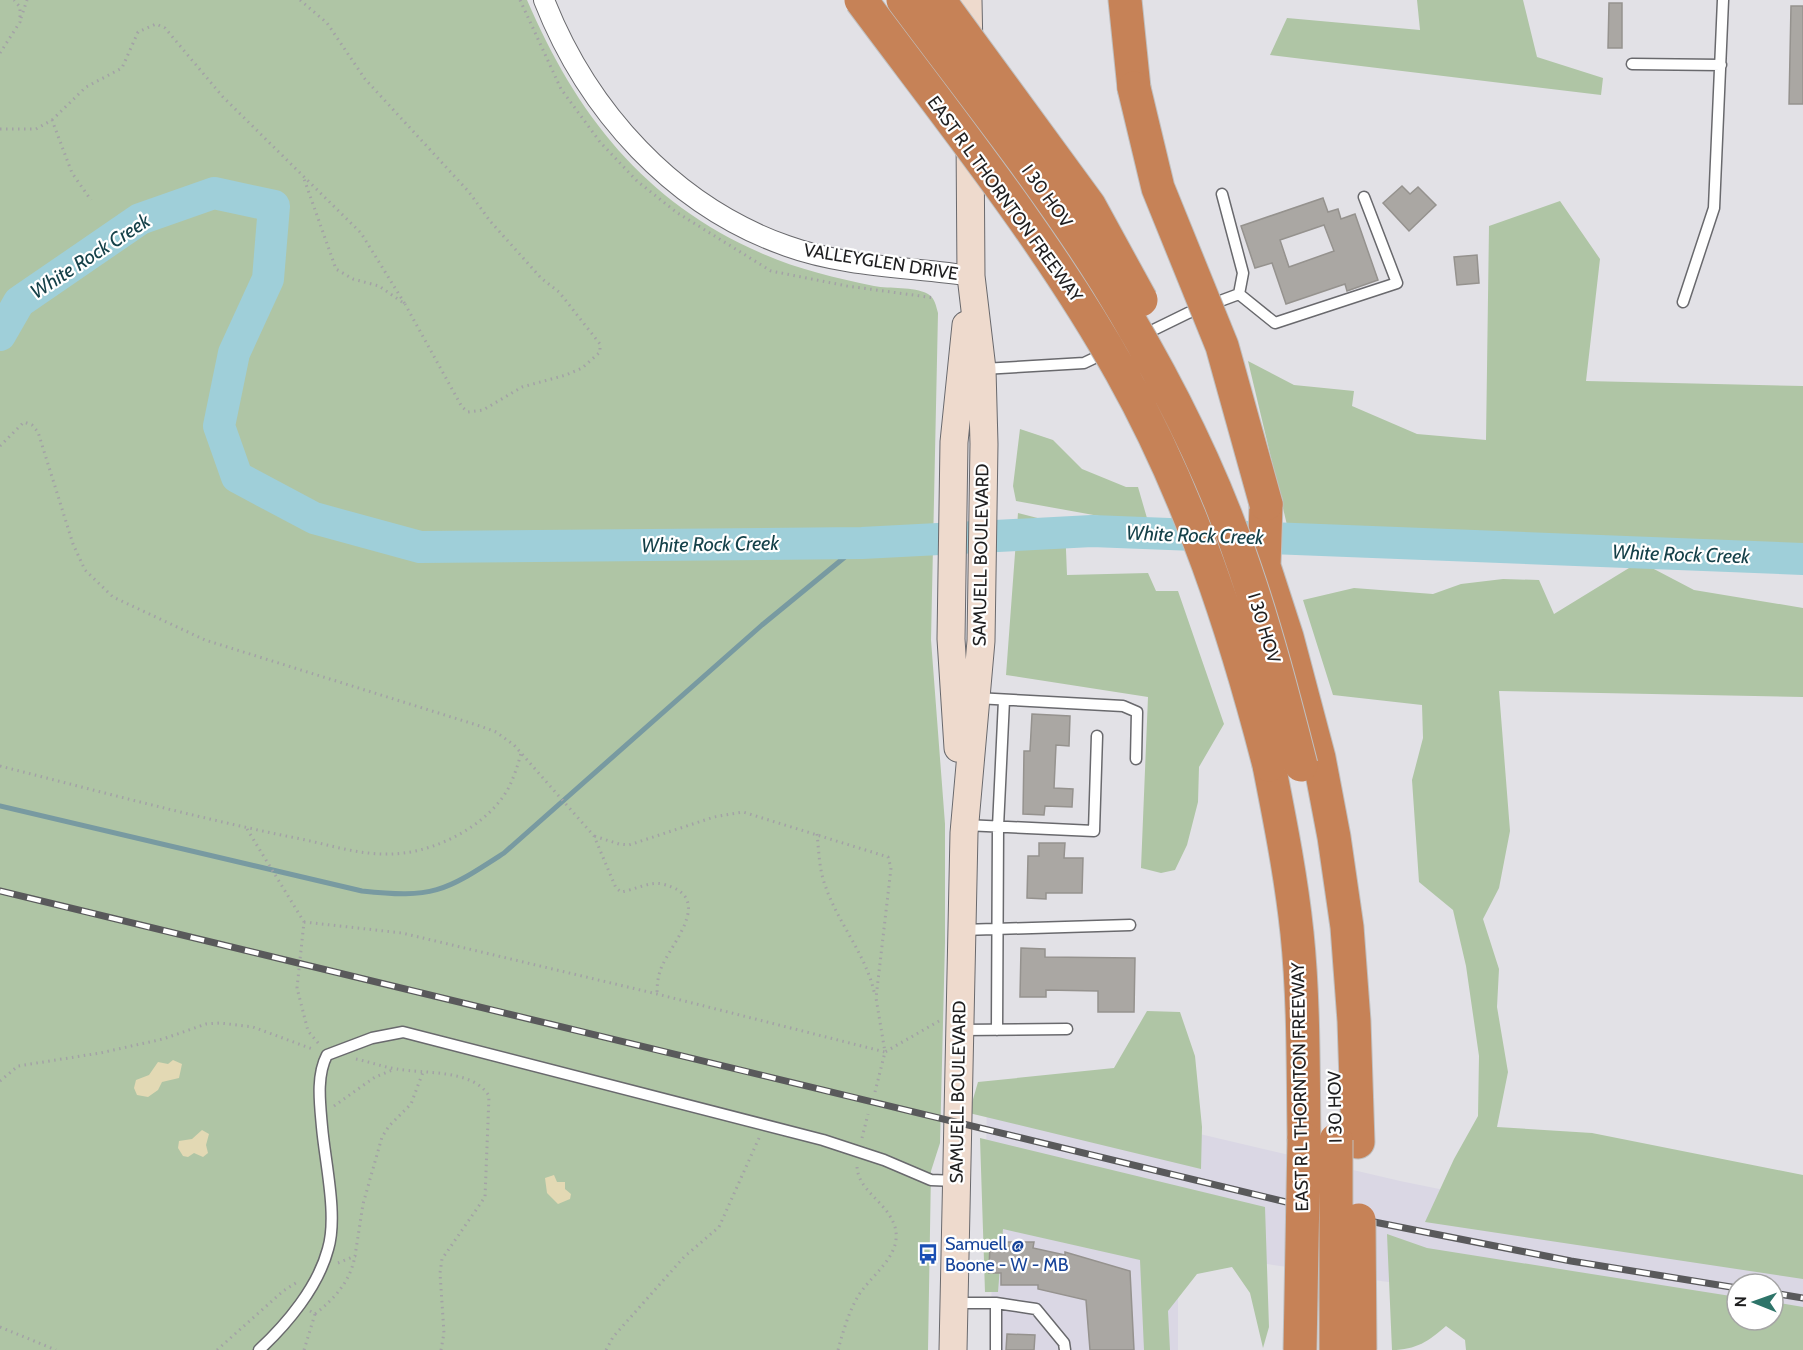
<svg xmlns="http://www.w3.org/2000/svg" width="1803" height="1350" font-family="Cabin,sans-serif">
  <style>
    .built { fill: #dad7e4; fill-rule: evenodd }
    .green { fill: #afc5a5 }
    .sand { fill: #e3d9b4 }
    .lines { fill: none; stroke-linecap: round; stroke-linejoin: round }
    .stream { stroke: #789aa1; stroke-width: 5 }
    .river { stroke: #9fcfd9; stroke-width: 32 }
    .building { fill: #aaa7a3; stroke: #95928e; stroke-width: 1.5; fill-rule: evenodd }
    .service-casing { stroke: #69696d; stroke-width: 13 }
    .minor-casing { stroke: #69696d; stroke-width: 22 }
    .secondary-casing { stroke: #69696d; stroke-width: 29 }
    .motorway-casing { stroke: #c0c0c0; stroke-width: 35 }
    .path { stroke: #a3a2a6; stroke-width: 3; stroke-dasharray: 1.5 4.5; stroke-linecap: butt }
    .service { stroke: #fff; stroke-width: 10 }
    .minor { stroke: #fff; stroke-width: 20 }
    .secondary { stroke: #eedacd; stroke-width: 27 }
    .motorway { stroke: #c68257; stroke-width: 33 }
    .rail-casing { stroke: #59595b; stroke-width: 7 }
    .rail { stroke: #fff; stroke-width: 4.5; stroke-dasharray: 14; stroke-linecap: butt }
    .motorway-bridge-casing { stroke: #c0c0c0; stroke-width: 35; stroke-linecap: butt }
    .motorway-bridge { stroke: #c68257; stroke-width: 33 }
    .labels { text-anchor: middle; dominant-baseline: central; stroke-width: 4.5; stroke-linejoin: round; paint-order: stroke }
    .street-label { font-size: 18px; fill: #1e1e1f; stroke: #fff }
    .transit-label { font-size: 18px; fill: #164399; stroke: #fff; text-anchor: start }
    .water-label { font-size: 20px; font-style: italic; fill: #154149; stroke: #fff }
  </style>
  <rect width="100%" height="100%" fill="#e2e1e6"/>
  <path class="built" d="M987,1084L1400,1181L1523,1206L1803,1277V1335L1381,1281L1213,1256L1178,1245V1350H990L994,1198L986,1175ZM1737,1284H1773V1320H1737Z"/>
  <path class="green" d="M0,0H527C576,114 644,202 761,253C797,269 835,278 874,286C890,289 913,286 928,294C935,298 936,306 938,313L931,640L945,824V942L940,1143L931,1171L928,1350H0Z
    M1417,0H1523L1537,57L1603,78L1601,95L1270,55L1287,18L1420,30Z
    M1560,201L1600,259L1586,381L1803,386V544L1287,525L1248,361L1294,385L1354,391L1352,406L1417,434L1486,440L1489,226Z
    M1020,429L1053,440L1082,469L1126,487H1138L1149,525L1016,501L1013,486Z
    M1018,513L1065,525L1067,575L1148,573L1156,591H1178L1224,724L1199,767L1198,802L1187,845L1175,870L1161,873L1141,868L1148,697L1006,675Z
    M1629,568H1652L1694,590L1803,608V697L1499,691L1510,831L1499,888L1483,919L1499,969L1497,1007L1508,1072L1497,1127L1592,1133L1803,1175V1279L1425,1222L1454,1159L1478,1116L1479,1056L1466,966L1453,910L1419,882L1412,780L1423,738L1422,705L1333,695L1303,600L1354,588L1433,594L1461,584L1503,579L1539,580L1554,614Z
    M1147,1011L1180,1012L1195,1056L1202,1127L1201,1169L969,1113L978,1082L1114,1068Z
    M980,1138L1265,1207L1269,1327L1263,1348L1250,1293L1232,1267L1197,1274L1168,1311L1170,1350H1144L1140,1260L1003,1229L998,1292H985Z
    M1387,1234L1427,1248L1737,1297V1320H1773V1302L1803,1307V1350H1466L1465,1340L1446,1326C1429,1341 1416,1350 1392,1350Z"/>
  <path class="sand" d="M173,1060L182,1064L179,1078L162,1082L158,1090L148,1097L137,1095L134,1088L136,1080L149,1075L158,1062L168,1064Z
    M202,1130L209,1134L206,1145L208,1153L203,1157L194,1153L188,1157L183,1156L178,1148L179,1141L192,1139Z
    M554,1175L557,1182H565V1189L571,1194L570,1199L558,1204L547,1193L545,1178Z"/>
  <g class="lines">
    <path class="stream" d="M0,806L362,891C435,899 445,891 504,853L762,625L862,543"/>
    <path class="river" d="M0,335L19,302L140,219L214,193L274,206L268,279L234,353L219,426L237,477L314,518L420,547L862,543L1092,531L1803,559"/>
  </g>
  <path class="building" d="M1609,3H1622V48H1608Z
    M1791,6H1803V104H1789Z
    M1402,186L1410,194L1418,187L1436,205L1409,231L1383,203Z
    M1323,198L1328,212L1338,209L1341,219L1355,214L1378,280L1347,291L1345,284L1286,304L1272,263L1255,268L1241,226ZM1324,225L1334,251L1289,267L1280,240Z
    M1477,255L1479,283L1457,285L1454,257Z
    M1032,714L1070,716L1069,746L1056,745L1054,788L1073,789L1072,807L1045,806L1044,815L1023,814L1024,751H1030Z
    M1039,843H1065L1064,858H1083L1082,893H1046V899L1027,898L1028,856H1039Z
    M1021,948L1045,949V957L1135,958L1134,1012H1098V991L1046,990V997H1020Z
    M990,1242H1034L1033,1248L1065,1255V1252L1130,1271L1134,1350H1090L1086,1300L1038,1289V1285H1001V1273H989Z
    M1007,1334L1035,1335L1034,1350H1006Z"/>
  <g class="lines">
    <g class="service-casing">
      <path id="service" d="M1632,64L1721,65
        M1222,194L1243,273L1239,294
        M1683,302L1714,208L1723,0
        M1141,336L1188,313L1239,294L1275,323L1397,283L1364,197
        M983,369L1084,363L1105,353
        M976,698L1123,706L1137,712L1136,759
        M965,825L1094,831L1097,736
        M962,930L1130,925
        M960,1030L1067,1029
        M997,1030L998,827L1004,700
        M954,1303H996L1036,1309L1064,1343L1065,1350
        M259,1350C287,1324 318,1287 328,1249C338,1216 325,1162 322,1127C320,1104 316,1076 327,1055L372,1038L403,1032L823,1140L884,1160L931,1180L956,1181
        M996,1350V1303"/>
    </g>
    <g class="minor-casing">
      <path id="minor" d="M544,0C587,110 673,206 787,246C845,267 911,267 971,276"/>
    </g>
    <g class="secondary-casing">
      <path id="secondary" d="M968,0L969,50
        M958,748L951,639L954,442L966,325
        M953,1350L964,833L981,641L984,444L982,369L971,276L970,136"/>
    </g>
    <g class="motorway-casing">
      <path id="motorway" d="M1125,0L1134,88
        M1266,504L1264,566L1287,637L1319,758L1334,837L1347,927L1354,1021L1358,1142
        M1269,765C1280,821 1291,876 1297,933C1304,1001 1303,1070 1304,1139"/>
    </g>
    <path class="path" d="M300,0L327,23L365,79L469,192L490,221L541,278L559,292L600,344V352L582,368L566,375L522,387L483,410L468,412L462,407L405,304
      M520,0L561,89L600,142L637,181L676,212L771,271L847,286L935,298
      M21,18L27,0
      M0,53L20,22V7L14,0
      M52,120L86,87L122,68L138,32L156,24L165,28L223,97L361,233L405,304L379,286L353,279L336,269L303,176
      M0,129H36L52,120L72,173L91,200
      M0,446L24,422L32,425L38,432L73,544L85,570L113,597L205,640L480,726L496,732L514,745L594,836L616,888L621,892C634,890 650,881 662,884C715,896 674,940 662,966C658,975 657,984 657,994
      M0,766C98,791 197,818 296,838C332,845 366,858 404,853C443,848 490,823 509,787C514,777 518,765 521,753
      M247,829L304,922L297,988L308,1031L319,1044
      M817,834C819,851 819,869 825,885C838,924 867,955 875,996
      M304,922L402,933L657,994L885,1052L876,998L891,868L888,857L743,812L714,817L629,845L619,844L594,836
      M356,1059C370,1062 383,1067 397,1069C424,1074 473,1069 489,1096L485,1197L442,1259L440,1273L444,1333L441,1350
      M0,1081L18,1066L100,1053L163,1039L206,1024L220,1023L253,1027L315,1050
      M875,1092L885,1052L939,1021
      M334,1106L375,1077L395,1069
      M862,1138L868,1114
      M338,1263L355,1256L363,1204L382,1137L389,1126L411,1104L423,1072
      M310,1311L315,1314C335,1298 350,1282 355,1256
      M0,1327L56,1350
      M217,1350L283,1291L299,1281
      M304,1350L315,1314
      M606,1350L613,1337L684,1257L719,1227L759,1138
      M838,1350C843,1332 848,1314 857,1298C870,1275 903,1256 895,1227C887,1201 857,1191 857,1165"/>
    <use href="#service" class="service"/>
    <use href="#minor" class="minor"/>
    <use href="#secondary" class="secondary"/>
    <use href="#motorway" class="motorway"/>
    <g class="rail-casing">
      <path id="rail" d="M0,891L1344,1216L1571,1261L1737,1288
        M1773,1293L1803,1298"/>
    </g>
    <use href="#rail" class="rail"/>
    <g class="motorway-bridge-casing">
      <path id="motorway-bridge" d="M861,0C951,121 1047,240 1121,372C1190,495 1234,629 1269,765
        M903,0C972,93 1046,185 1107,283C1162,372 1212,469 1245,569C1267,633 1284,699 1301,765
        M939,0L1089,205L1141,300
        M1134,88L1158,188L1222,346L1266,504
        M1359,1220L1360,1350
        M1300,1350L1304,1139
        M1336,1350V1140"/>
    </g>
    <use href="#motorway-bridge" class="motorway-bridge"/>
  </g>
  <defs>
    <g id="bus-bare" transform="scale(1.62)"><path d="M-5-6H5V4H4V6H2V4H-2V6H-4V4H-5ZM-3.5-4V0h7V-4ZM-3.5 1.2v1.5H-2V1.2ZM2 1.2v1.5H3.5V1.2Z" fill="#1a4fb4" stroke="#fff" stroke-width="2.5" paint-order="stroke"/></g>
  </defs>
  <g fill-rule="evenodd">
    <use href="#bus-bare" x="928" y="1254"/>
  </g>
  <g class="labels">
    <g class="street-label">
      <text transform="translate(1047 196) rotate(54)">I 30 HOV</text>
      <text transform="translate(1005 199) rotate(54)">EAST R L THORNTON FREEWAY</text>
      <text transform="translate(881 262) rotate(9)">VALLEYGLEN DRIVE</text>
      <text transform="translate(981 555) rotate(-89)">SAMUELL BOULEVARD</text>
      <text transform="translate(1264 628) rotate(73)">I 30 HOV</text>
      <text transform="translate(1300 1087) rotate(-91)">EAST R L THORNTON FREEWAY</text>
      <text transform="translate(958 1092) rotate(-89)">SAMUELL BOULEVARD</text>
      <text transform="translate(1335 1107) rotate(-91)">I 30 HOV</text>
    </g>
    <g class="transit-label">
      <text x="945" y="1244">Samuell @<tspan x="945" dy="21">Boone - W - MB</tspan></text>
    </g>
    <g class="water-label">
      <text transform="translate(90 256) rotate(-33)">White Rock Creek</text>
      <text transform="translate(1195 535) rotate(2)">White Rock Creek</text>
      <text transform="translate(710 544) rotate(-1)">White Rock Creek</text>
      <text transform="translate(1681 554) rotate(2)">White Rock Creek</text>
    </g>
  </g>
  <g transform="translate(1755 1302) rotate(271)"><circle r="28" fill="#ffffff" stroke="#a5a5a5" stroke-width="1.5"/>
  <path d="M0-4.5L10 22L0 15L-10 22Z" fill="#2e7469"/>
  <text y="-9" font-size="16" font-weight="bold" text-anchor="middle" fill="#1e1e1f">N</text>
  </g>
</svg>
